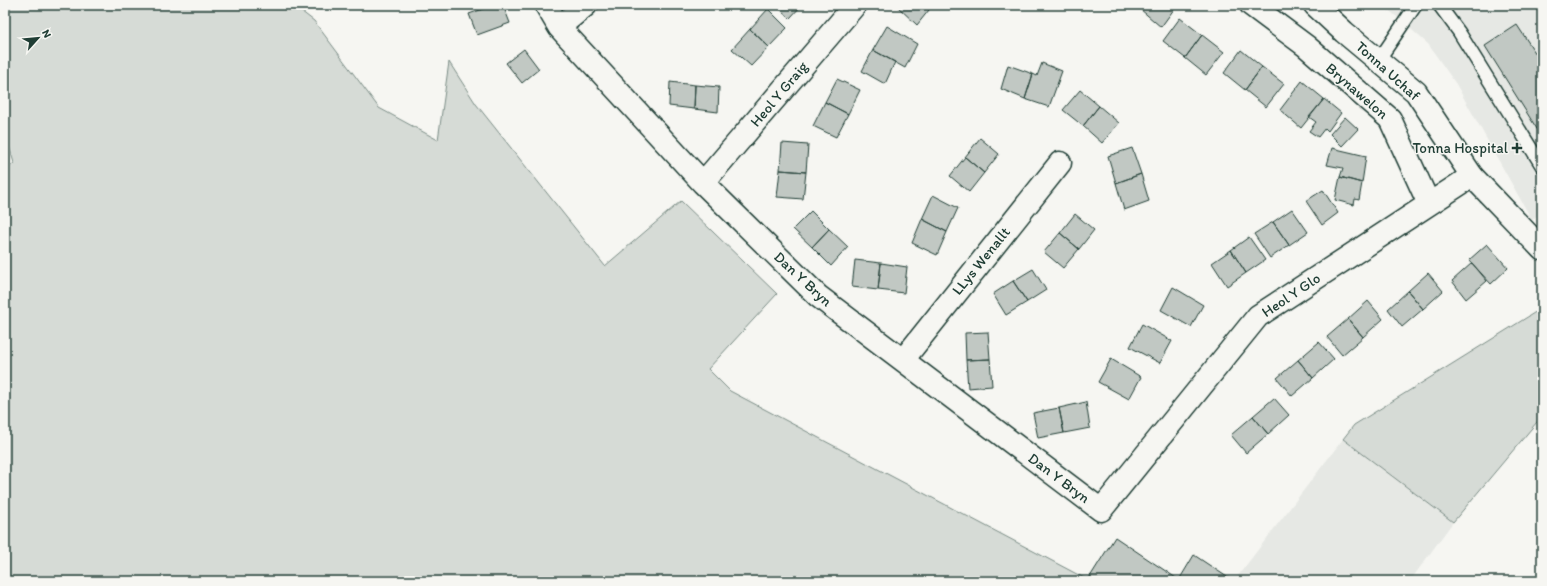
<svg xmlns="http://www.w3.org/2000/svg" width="1547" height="586" font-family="Itim,sans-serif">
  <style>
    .built { fill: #e6e8e4 }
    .green { fill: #d6dbd6; stroke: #7a8c85 }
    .building { fill: #c1c8c3; stroke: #1f3d34 }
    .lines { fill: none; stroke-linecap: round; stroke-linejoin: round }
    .lane-casing { stroke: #1f3d34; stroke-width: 15 }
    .street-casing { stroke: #1f3d34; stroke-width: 25 }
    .secondary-casing { stroke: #1f3d34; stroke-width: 25 }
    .lane { stroke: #f6f6f2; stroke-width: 12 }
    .street { stroke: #f6f6f2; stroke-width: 22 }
    .secondary { stroke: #f6f6f2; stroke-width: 22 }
    .poi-dot { fill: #1f3d34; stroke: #f6f6f2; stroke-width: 1.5 }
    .labels { text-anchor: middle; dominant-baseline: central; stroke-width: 3; stroke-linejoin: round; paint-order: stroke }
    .street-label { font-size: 15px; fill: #1f3d34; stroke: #f6f6f2 }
    .poi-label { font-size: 15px; fill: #1f3d34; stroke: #f6f6f2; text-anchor: end }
  </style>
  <rect width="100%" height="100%" fill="#f6f6f2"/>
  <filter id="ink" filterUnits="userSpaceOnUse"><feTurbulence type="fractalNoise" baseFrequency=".025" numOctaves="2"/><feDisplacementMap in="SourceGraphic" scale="8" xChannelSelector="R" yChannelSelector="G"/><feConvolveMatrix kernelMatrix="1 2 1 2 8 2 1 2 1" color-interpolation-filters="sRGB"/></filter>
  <g filter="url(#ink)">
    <path class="built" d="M1382,5H1542V212L1532,220L1456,84L1428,44L1396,16Z
      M1343,439L1453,522L1410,581H1234Z"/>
    <path class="green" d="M5,5H293L314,21L379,108L438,140L449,62L476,104L605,266L681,201L777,294L708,369L730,391L1090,581H5V171L14,163L5,133Z
      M1542,308V416L1453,522L1343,439L1354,425Z"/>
    <path class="building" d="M494,5H503L510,23L477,35L469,14Z
      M775,5H802L790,18Z
      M900,5H925L929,10L917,25L898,7Z
      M1143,5H1177L1161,27L1140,9Z
      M768,9L787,28L769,47L750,29Z
      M1180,18L1202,35L1185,58L1163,41Z
      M1517,25L1536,54L1542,50V137L1485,46Z
      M887,26L917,44L905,68L873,50Z
      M750,29L769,47L751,66L732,49Z
      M1202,35L1224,52L1206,75L1185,58Z
      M524,49L539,69L522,83L506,63Z
      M873,50L895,62L885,84L862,71Z
      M1241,50L1262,67L1245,90L1224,73Z
      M1042,63L1062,71L1049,107L1025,99L1033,74L1037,76Z
      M1008,65L1033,74L1025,99L1001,89Z
      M1262,67L1284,84L1266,107L1245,90Z
      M837,79L860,90L848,114L825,102Z
      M1302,81L1324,99L1301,128L1280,110Z
      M670,82L695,85L694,109L669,106Z
      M695,85L719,87L718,112L694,109Z
      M1080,90L1099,106L1083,126L1063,110Z
      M1324,99L1341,113L1328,131L1325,128L1318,137L1309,131L1316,122L1309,117Z
      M825,102L848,114L836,137L813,126Z
      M1099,106L1119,123L1102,143L1083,126Z
      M1345,117L1358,129L1342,146L1330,134Z
      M980,138L999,154L984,173L965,157Z
      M782,143L808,145L806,172L780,170Z
      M1132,148L1141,174L1116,183L1108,156Z
      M1332,148L1366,156L1362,183L1340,177L1343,168L1327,165Z
      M965,157L984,173L969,192L950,176Z
      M780,170L806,172L803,199L777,197Z
      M1141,174L1149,201L1124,210L1116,183Z
      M1340,177L1362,183L1359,200L1355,199L1354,205L1335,200Z
      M1323,190L1338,213L1322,225L1306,201Z
      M933,195L958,208L947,232L922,219Z
      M1292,209L1308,232L1289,245L1273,222Z
      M811,211L829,229L812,247L793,229Z
      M1075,214L1094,230L1079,249L1060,233Z
      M922,219L947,232L937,255L912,243Z
      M1273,222L1289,245L1270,258L1254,234Z
      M829,229L848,247L831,266L812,247Z
      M1060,233L1079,249L1063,268L1044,252Z
      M1249,237L1265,260L1246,273L1231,250Z
      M1487,244L1508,268L1491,284L1469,260Z
      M1231,250L1246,273L1227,286L1212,263Z
      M855,260L881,263L878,290L852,287Z
      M881,263L907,267L904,293L878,290Z
      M1472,263L1487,281L1466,299L1452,281Z
      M1033,269L1046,290L1027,302L1013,281Z
      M1428,273L1443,291L1423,309L1408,291Z
      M1013,281L1027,302L1006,315L993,294Z
      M1173,287L1203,305L1191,327L1161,310Z
      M1408,291L1423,309L1402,327L1388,309Z
      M1368,301L1383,319L1363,337L1348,319Z
      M1348,319L1363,337L1342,355L1327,337Z
      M1142,324L1172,341L1160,363L1130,347Z
      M988,332L990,359L966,360L965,333Z
      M1319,342L1334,359L1313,378L1298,360Z
      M990,359L992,386L968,388L966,360Z
      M1111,359L1141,377L1129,399L1098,382Z
      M1298,360L1313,378L1292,396L1277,378Z
      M1274,398L1289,415L1268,434L1253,416Z
      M1086,402L1090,428L1064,433L1059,408Z
      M1059,408L1064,433L1038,438L1033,413Z
      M1253,416L1268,434L1246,453L1231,435Z
      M1115,537L1179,580L1194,555L1233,581H1090L1088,580Z"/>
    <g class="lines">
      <g class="lane-casing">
        <path id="lane" d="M1439,5L1459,32L1542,166
          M1378,61L1416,5"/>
      </g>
      <g class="street-casing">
        <path id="street" d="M546,5L559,27L703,183L818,296L1101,510L1258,316L1472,176
          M1251,5L1306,46L1390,119L1429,204
          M559,27L586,5
          M703,183L855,5
          M903,360L1060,163"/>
      </g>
      <g class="secondary-casing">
        <path id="secondary" d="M1315,5L1344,32L1416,92L1472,176L1542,249"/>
      </g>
      <use href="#lane" class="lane"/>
      <use href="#street" class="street"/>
      <use href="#secondary" class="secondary"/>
    </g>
  </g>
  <path class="poi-dot" d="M1515 142h4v4h4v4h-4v4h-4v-4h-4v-4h4z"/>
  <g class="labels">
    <g class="street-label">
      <text transform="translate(1388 71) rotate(42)">Tonna Uchaf</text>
      <text transform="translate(1357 91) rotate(41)">Brynawelon</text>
      <text transform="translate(779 94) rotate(-50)">Heol Y Graig</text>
      <text transform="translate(981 261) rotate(-51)">LLys Wenallt</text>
      <text transform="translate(803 279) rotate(43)">Dan Y Bryn</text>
      <text transform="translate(1291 295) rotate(-34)">Heol Y Glo</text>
      <text transform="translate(1059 478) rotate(37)">Dan Y Bryn</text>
    </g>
    <g class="poi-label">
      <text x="1508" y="148">Tonna Hospital</text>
    </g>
  </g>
  <rect width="1547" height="586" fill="none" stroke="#f6f6f2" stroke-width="20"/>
  <rect x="10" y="10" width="1527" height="566" fill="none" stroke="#1f3d34" stroke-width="1.5" filter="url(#ink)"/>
  <g transform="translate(38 38) rotate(63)" stroke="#f6f6f2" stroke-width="3" paint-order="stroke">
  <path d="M0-3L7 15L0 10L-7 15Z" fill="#1f3d34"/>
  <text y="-6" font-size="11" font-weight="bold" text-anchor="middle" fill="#1f3d34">N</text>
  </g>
</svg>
